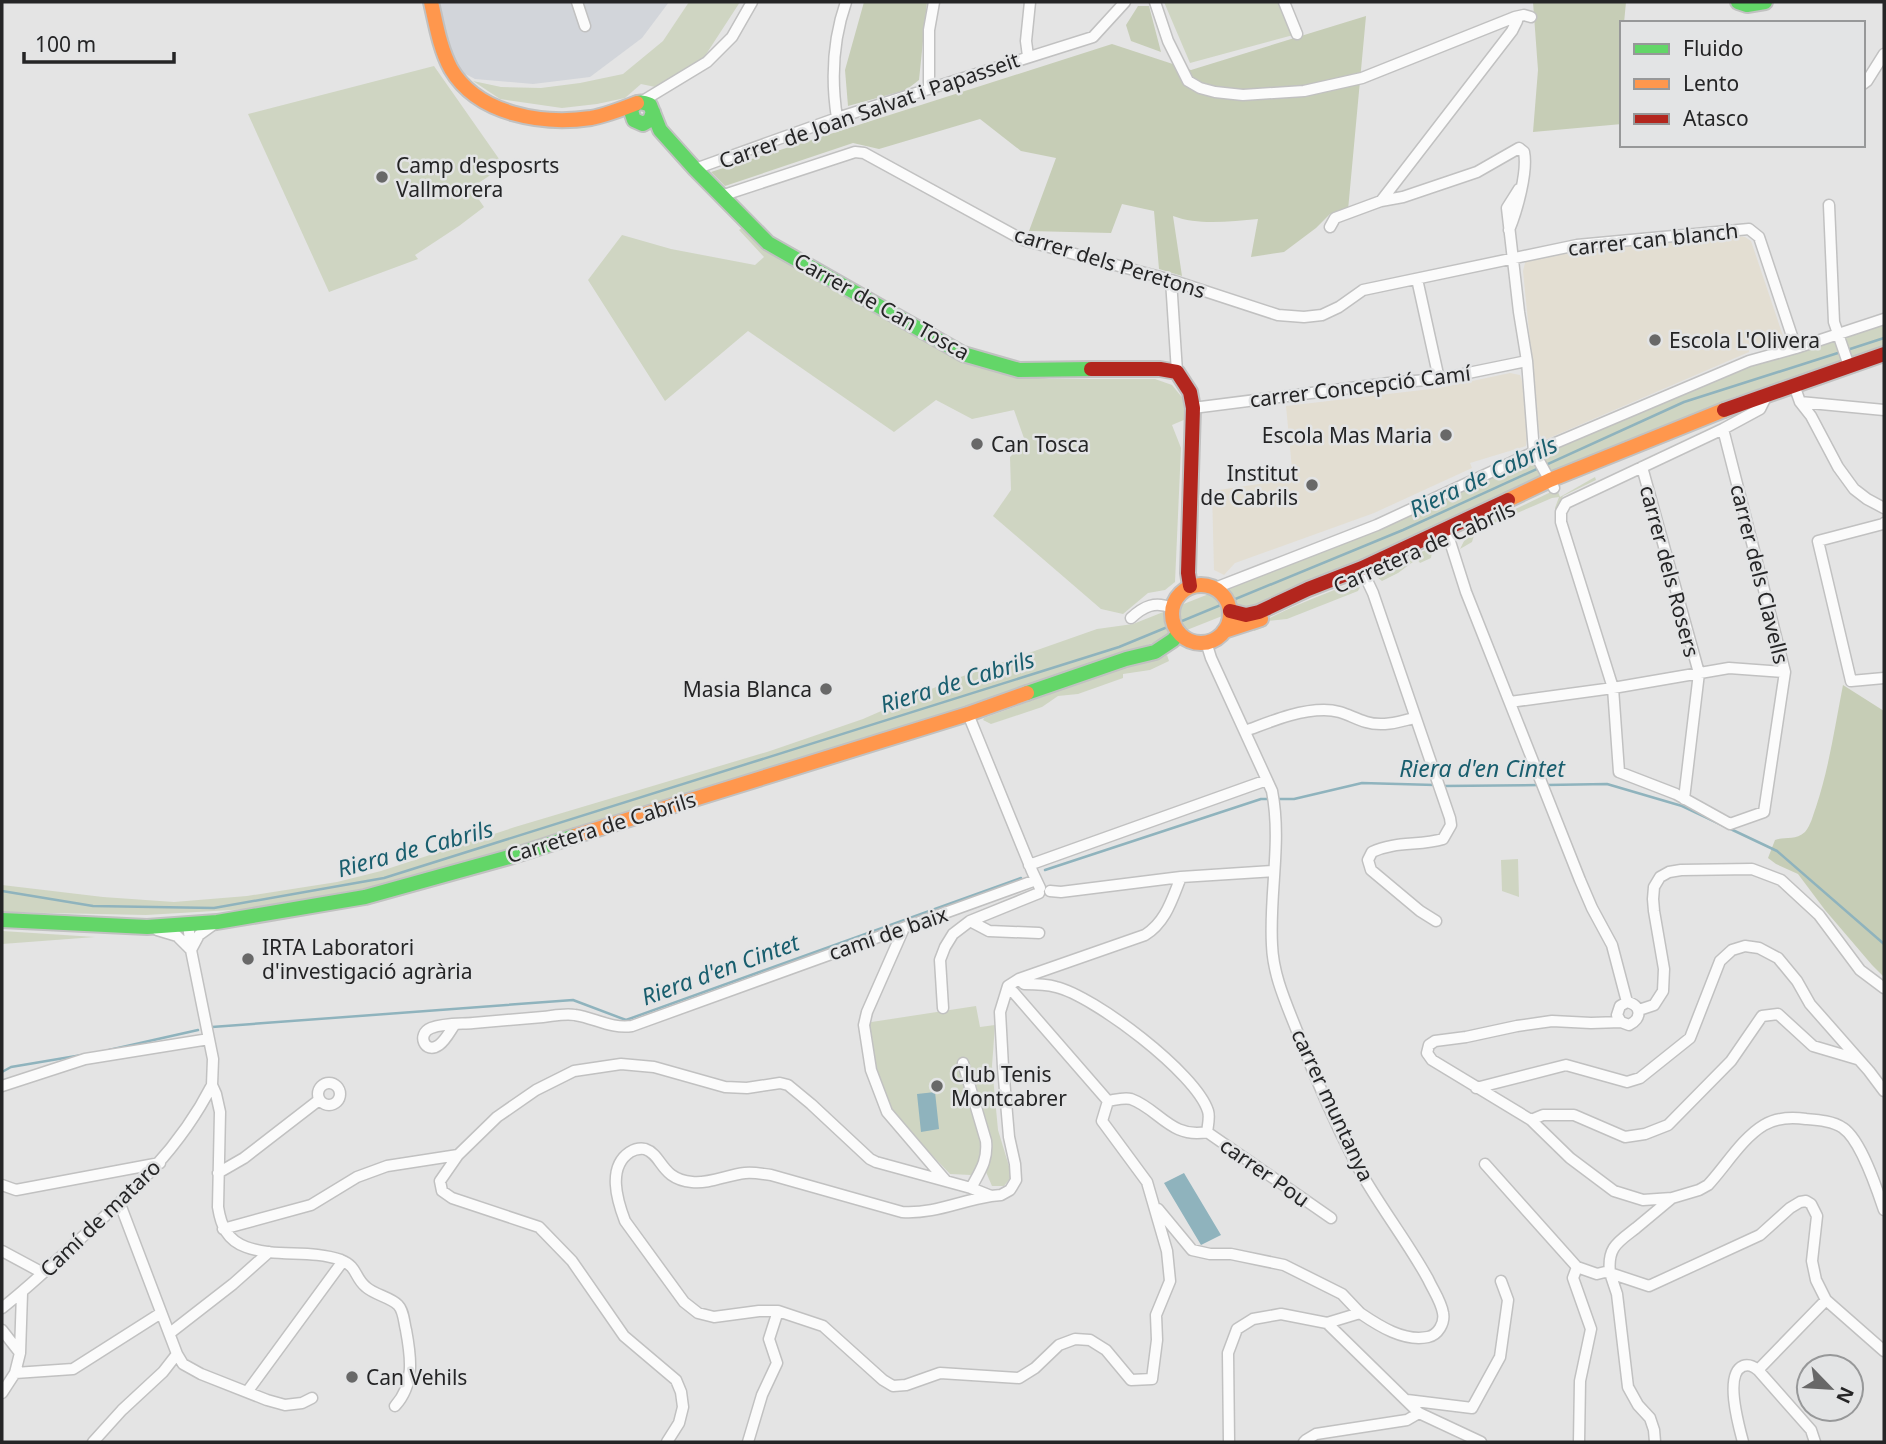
<svg xmlns="http://www.w3.org/2000/svg" width="1886" height="1444" font-family="'Noto Sans',sans-serif">
  <style>
    .built { fill: #d2d5da }
    .education { fill: #e3ded2 }
    .green { fill: #cfd5c2 }
    .forest { fill: #c6cdb6 }
    .water { fill: #8fb3bd }
    .lines { fill: none; stroke-linecap: round; stroke-linejoin: round }
    .stream { stroke: #8fb3bd; stroke-width: 2.5 }
    .street-casing { stroke: #c1c1c1; stroke-width: 13 }
    .fast-casing { stroke: #c1c1c1; stroke-width: 18 }
    .slow-casing { stroke: #c1c1c1; stroke-width: 18 }
    .jam-casing { stroke: #c1c1c1; stroke-width: 18 }
    .street { stroke: #fbfbfb; stroke-width: 10 }
    .fast { stroke: #63d668; stroke-width: 14 }
    .slow { stroke: #ff974d; stroke-width: 14 }
    .jam { stroke: #b3261e; stroke-width: 14 }
    .poi-dot { fill: #686868; stroke: #e3e4e5; stroke-width: 2.5 }
    .labels { text-anchor: middle; dominant-baseline: central; stroke-width: 5; stroke-linejoin: round; paint-order: stroke }
    .street-label { font-size: 21px; fill: #252526; stroke: #e3e4e5 }
    .poi-label { font-size: 21px; fill: #252526; stroke: #e3e4e5; text-anchor: start }
    .water-label { font-size: 23px; font-style: italic; fill: #195e6e; stroke: #e3e4e5 }
  </style>
  <rect width="100%" height="100%" fill="#e4e4e4"/>
  <path class="built" d="M422,2H669L642,38L590,77L533,84L475,79L437,59Z"/>
  <path class="education" d="M1737,236L1745,237L1751,241L1783,336L1777,343L1748,346L1749,352L1547,439L1541,437L1539,432L1523,271L1526,259L1608,248Z
    M1510,373L1520,375L1522,381L1528,425L1526,446L1470,463L1472,468L1374,513L1235,563L1224,575L1214,570L1212,491L1293,479L1286,406L1439,388Z"/>
  <path class="green" d="M689,2H740L703,59L660,88L641,84L625,98L597,104L562,108L500,99L473,81L501,87L541,88L580,83L623,74L663,41Z
    M1164,2H1282L1297,34L1190,63Z
    M434,66L504,166L471,188L484,207L459,226L415,255L418,259L329,292L248,114Z
    M743,227L773,253L883,318L970,364L1009,375L1049,379H1155L1172,385L1185,401L1186,419L1172,425L1181,448L1175,582L1165,590L1148,593L1123,614L1101,609L993,516L1011,490L1010,457L1025,441L1014,410L972,419L936,400L894,432L748,331L665,401L588,280L622,235L671,249L755,265L764,257L739,230Z
    M1884,323V347L1734,397L1577,462L1383,554L1256,606L1245,607L1164,639L961,710L600,824L392,884L344,896L248,909L146,915L2,912V885L103,897L174,902L247,896L337,882L381,871L515,827L770,751L863,719L952,680L1097,629L1133,624L1378,527L1754,363Z
    M1595,477L1596,480L1563,496L1557,509V515L1555,508L1559,497L1552,498L1480,529L1475,532L1472,542L1460,549L1465,539L1474,529L1557,489L1560,497Z
    M1428,549L1432,552L1431,558L1420,563L1417,559L1398,573L1382,581L1377,577L1379,571Z
    M1354,583H1358L1360,587L1358,591L1287,619L1267,621V626L1254,631V626C1286,609 1319,595 1354,583Z
    M1167,655L1169,661L1150,670L1123,674V678L1078,694L1058,696L1042,707L991,724L983,720L984,718L1138,662L1157,660Z
    M1518,859L1519,897L1502,891L1501,860Z
    M2,931L95,937L2,944Z
    M976,1006L980,1027L995,1025L992,1066L998,1130L1012,1176L1004,1186H992L986,1172L971,1175L950,1174L890,1111L873,1070L865,1023Z"/>
  <path class="forest" d="M864,2H927L919,80L906,90L848,106L845,70Z
    M1533,2H1626L1624,23H1622V124L1533,132L1538,70Z
    M1138,6H1149L1161,52L1131,41L1126,25Z
    M1366,16L1348,210L1330,214L1316,228L1284,252L1251,257L1258,219C1231,221 1200,226 1173,216L1182,276L1159,269L1154,211L1122,204L1111,233L1029,231L1056,158L1021,151L980,119L879,149L853,143L725,186L711,172L1112,44L1191,70Z
    M1843,685L1884,711V977L1872,965L1825,910L1798,874L1776,864L1768,858L1775,840C1785,836 1795,841 1805,832C1811,825 1813,815 1816,807C1829,768 1835,726 1843,685Z"/>
  <path class="water" d="M935,1092L939,1129L921,1132L917,1094Z
    M1184,1173L1221,1235L1201,1245L1164,1183Z"/>
  <g class="lines">
    <path class="stream" d="M1847,350L1884,338
      M1547,785L1607,784L1682,806L1777,851L1884,944
      M1442,786L1540,785
      M1276,799H1294L1362,783L1435,785
      M1045,870L1261,799H1269
      M2,891L93,906L214,908L384,878L1119,647L1403,530L1684,402L1841,352
      M212,1027L573,1000L626,1020L1021,878
      M109,1050L198,1030
      M2,1072L11,1067L82,1055"/>
    <g class="street-casing">
      <path id="street" d="M577,2L585,26
        M1155,2L1168,41L1188,81L1200,88L1215,92L1243,95L1304,91L1362,78L1515,17L1517,21L1512,31L1381,201L1403,197L1477,172L1519,148L1524,152C1528,171 1517,211 1509,230
        M1284,2L1297,34
        M1515,17L1524,15L1531,17
        M1028,56L1026,41L1030,2
        M1863,84L1867,81L1884,54
        M929,88V30L934,2
        M641,102L707,62L732,37L752,2
        M837,118C831,79 833,39 846,2
        M695,169L837,118L1093,37L1125,2
        M1519,189L1507,208L1519,312L1527,361L1534,452L1554,488
        M721,196L855,152L864,153L1023,240L1171,280L1278,315L1304,317L1322,315L1339,307L1363,290L1577,245L1749,229L1759,237L1796,348
        M1829,205L1834,322L1849,366
        M1330,227L1335,218L1381,201
        M1417,279L1439,379
        M1171,280L1177,372
        M1794,385L1800,402L1811,416L1838,467L1854,489L1867,499L1884,508
        M1800,402L1884,410
        M1193,408L1389,383L1439,379L1527,361
        M1723,429L1785,672L1764,812L1730,824L1676,794L1619,772L1613,688L1561,522V512L1566,503L1723,429L1760,409L1767,395
        M1642,467L1699,673L1684,799
        M1884,523L1883,524L1818,541L1851,681L1884,678
        M1446,529L1466,592L1580,880L1592,908L1612,945L1627,1002
        M1365,576L1373,593L1450,818L1451,825L1443,839C1420,846 1395,841 1372,852L1368,860L1371,870L1420,911L1436,921
        M1215,588L1377,525L1534,452L1749,361L1796,348L1884,319
        M1131,618C1144,606 1155,601 1172,608
        M1206,642L1211,658L1272,791C1282,842 1269,894 1272,945C1273,975 1286,1003 1297,1031C1314,1075 1333,1119 1355,1162C1377,1203 1406,1239 1428,1279C1433,1290 1441,1301 1443,1313C1445,1323 1438,1335 1428,1337C1404,1342 1379,1326 1360,1313L1327,1323L1419,1413L1481,1442
        M1510,702L1613,688L1729,668L1785,672
        M968,714L1032,871L1040,888
        M1245,731C1270,722 1297,710 1324,710C1342,710 1350,717 1366,722C1382,727 1399,722 1414,718
        M1029,865L1267,780
        M1050,891L1061,892L1181,877L1274,871
        M970,921L989,931L1039,933
        M188,923L191,950L213,1059L212,1085L216,1094L220,1112L218,1207C221,1226 227,1240 246,1247C276,1258 310,1249 341,1260C358,1267 354,1277 366,1287C375,1295 390,1297 398,1305C404,1311 404,1323 406,1330C411,1357 415,1384 395,1406
        M904,928L867,1012L864,1025L871,1070L887,1112L946,1181
        M157,930L177,936L191,950L199,935L217,922
        M1019,979L1024,984C1034,984 1046,984 1056,987C1094,996 1196,1073 1208,1111C1210,1117 1208,1125 1207,1132
        M1008,986L1108,1101C1115,1100 1124,1097 1131,1099C1159,1109 1171,1139 1207,1132L1331,1218
        M943,1008L940,960L945,947L953,934L970,921L1039,893
        M1639,1010L1654,1005L1663,991L1664,969L1654,911L1653,899L1654,887L1660,877L1669,872L1681,870L1752,869L1781,880L1819,915L1860,970L1884,988
        M1621,1022L1617,1015L1620,1006L1627,1002C1642,1005 1642,1019 1629,1025L1621,1022L1591,1023L1552,1021L1517,1026L1466,1037L1435,1041L1429,1045L1427,1053L1432,1060L1531,1120L1570,1158L1614,1191L1643,1200L1672,1198L1699,1190L1708,1185C1725,1167 1742,1138 1764,1125C1776,1118 1792,1117 1806,1119C1818,1120 1833,1121 1843,1128C1861,1140 1877,1189 1884,1210
        M455,1024C450,1031 446,1040 439,1045C425,1055 416,1034 431,1028C444,1023 460,1024 473,1023C497,1021 520,1019 543,1017C553,1016 565,1013 575,1015C595,1018 611,1029 632,1026L1036,880
        M963,1063L986,1141C988,1161 980,1171 971,1188
        M318 1094a11 11 0 1 1 22 0a11 11 0 1 1-22 0Z
        M2,1086L85,1059L209,1039
        M1476,1088L1566,1065L1627,1082L1640,1078L1690,1038L1720,961L1732,950L1745,946L1759,948L1778,958L1797,981L1810,1004L1869,1071L1884,1091
        M1531,1120L1543,1115H1574L1625,1137L1645,1134L1668,1125L1731,1061L1762,1016L1778,1014L1813,1046L1857,1059
        M458,1155L440,1181L442,1191L452,1198L539,1227L572,1261L624,1336L676,1380L681,1392L683,1407L679,1423L667,1442
        M1485,1164L1577,1267
        M218,1173L244,1158L319,1100
        M2,1185L16,1190L160,1163
        M991,1196C959,1201 935,1214 902,1212L771,1175C762,1174 754,1172 745,1173C727,1175 709,1184 692,1182C660,1179 663,1155 645,1149C640,1148 635,1149 630,1152C607,1167 617,1200 625,1221L684,1302L698,1313L714,1317L759,1311H778L823,1326L883,1380L893,1386L906,1385L940,1373L1019,1378L1035,1368L1059,1345L1075,1339L1090,1340L1106,1350L1131,1380L1152,1379L1157,1340L1156,1315L1170,1281L1167,1251L1147,1182L1102,1121L1108,1101
        M1672,1198C1660,1208 1648,1218 1636,1228C1618,1242 1607,1247 1610,1273L1649,1286L1760,1235L1790,1208L1800,1202L1806,1201L1811,1204L1817,1216L1812,1261L1816,1280L1826,1300L1884,1351
        M120,1204L177,1354L183,1364L201,1374L267,1400L285,1405L302,1403L312,1398
        M1158,1209L1192,1250L1210,1254H1231L1284,1265L1342,1294L1360,1313
        M223,1229L311,1205L357,1177L387,1166L458,1155L497,1117L536,1090L574,1071L621,1064L654,1067L725,1087L747,1088L780,1083L788,1085L811,1104L870,1159L876,1162L971,1188L991,1196L1001,1195L1010,1190L1016,1180L1015,1164L1009,1137L1003,1067L1000,1012L1008,986L1019,979L1145,935C1166,922 1172,899 1181,877
        M2,1251L43,1273
        M2,1308C29,1287 54,1263 79,1240C132,1192 179,1150 212,1085
        M2,1330L20,1353L15,1373L2,1393
        M170,1333L233,1284L269,1252
        M20,1353L22,1293
        M1758,1370L1826,1300
        M15,1373L73,1369L161,1313
        M247,1392L343,1261
        M1407,1400L1472,1408L1500,1357L1508,1300L1501,1281
        M93,1442L122,1410L163,1372L177,1354
        M748,1442L762,1395L777,1363L769,1339L778,1311
        M1229,1442L1228,1353L1237,1329L1253,1319L1281,1314L1327,1323
        M1304,1442L1306,1440L1316,1434L1407,1420L1419,1413
        M1579,1442L1580,1381L1591,1329L1573,1278L1577,1267L1597,1274L1605,1272L1610,1273L1617,1294L1628,1387L1638,1405L1650,1418L1654,1430L1655,1442
        M1743,1442C1739,1427 1724,1374 1743,1366C1749,1364 1753,1366 1758,1370L1811,1430L1815,1442"/>
    </g>
    <g class="fast-casing">
      <path id="fast" d="M1738,2L1747,5L1765,2
        M653,112L650,120L643,124L634,120L631,111C635,101 641,101 650,105L660,130L695,169L768,243L963,354L1019,370L1091,369
        M1027,693L1126,659L1155,652L1173,640L1179,633
        M2,920L147,927L217,922L365,897L513,856L575,836"/>
    </g>
    <g class="slow-casing">
      <path id="slow" d="M431,2C436,24 440,49 451,69C478,115 543,125 591,118C607,115 622,109 637,103
        M1508,500L1550,480L1724,410
        M1172 614a29 29 0 1 1 58 0a29 29 0 1 1-58 0Z
        M1224,631L1261,619
        M575,836L968,714L1027,693"/>
    </g>
    <g class="jam-casing">
      <path id="jam" d="M1091,369H1160L1177,372L1190,392L1193,408L1188,573L1190,586
        M1724,410L1884,354
        M1230,611L1246,615L1259,612L1308,589L1362,568L1508,500"/>
    </g>
    <use href="#street" class="street"/>
    <use href="#fast" class="fast"/>
    <use href="#slow" class="slow"/>
    <use href="#jam" class="jam"/>
  </g>
  <g class="poi-dot">
    <circle cx="382" cy="177" r="7"/>
    <circle cx="1655" cy="340" r="7"/>
    <circle cx="1446" cy="435" r="7"/>
    <circle cx="977" cy="444" r="7"/>
    <circle cx="1312" cy="485" r="7"/>
    <circle cx="826" cy="689" r="7"/>
    <circle cx="248" cy="959" r="7"/>
    <circle cx="937" cy="1086" r="7"/>
    <circle cx="352" cy="1377" r="7"/>
  </g>
  <g class="labels">
    <g class="street-label">
      <text transform="translate(869 110) rotate(-19)">Carrer de Joan Salvat i Papasseit</text>
      <text transform="translate(1653 239) rotate(-6)">carrer can blanch</text>
      <text transform="translate(1110 262) rotate(17)">carrer dels Peretons</text>
      <text transform="translate(882 306) rotate(29)">Carrer de Can Tosca</text>
      <text transform="translate(1360 386) rotate(-7)">carrer Concepció Camí</text>
      <text transform="translate(1424 547) rotate(-24)">Carretera de Cabrils</text>
      <text transform="translate(1670 571) rotate(75)">carrer dels Rosers</text>
      <text transform="translate(1760 574) rotate(76)">carrer dels Clavells</text>
      <text transform="translate(601 827) rotate(-17)">Carretera de Cabrils</text>
      <text transform="translate(888 933) rotate(-19)">camí de baix</text>
      <text transform="translate(1333 1105) rotate(65)">carrer muntanya</text>
      <text transform="translate(1265 1172) rotate(35)">carrer Pou</text>
      <text transform="translate(100 1218) rotate(-44)">Camí de mataro</text>
    </g>
    <g class="poi-label">
      <text x="396" y="165">Camp d'esposrts<tspan x="396" dy="24">Vallmorera</tspan></text>
      <text x="1669" y="340">Escola L'Olivera</text>
      <text x="1432" y="435" text-anchor="end">Escola Mas Maria</text>
      <text x="991" y="444">Can Tosca</text>
      <text x="1298" y="473" text-anchor="end">Institut<tspan x="1298" dy="24">de Cabrils</tspan></text>
      <text x="812" y="689" text-anchor="end">Masia Blanca</text>
      <text x="262" y="947">IRTA Laboratori<tspan x="262" dy="24">d'investigació agrària</tspan></text>
      <text x="951" y="1074">Club Tenis<tspan x="951" dy="24">Montcabrer</tspan></text>
      <text x="366" y="1377">Can Vehils</text>
    </g>
    <g class="water-label">
      <text transform="translate(1483 476) rotate(-25)">Riera de Cabrils</text>
      <text transform="translate(957 681) rotate(-17)">Riera de Cabrils</text>
      <text x="1482" y="768">Riera d'en Cintet</text>
      <text transform="translate(415 848) rotate(-15)">Riera de Cabrils</text>
      <text transform="translate(720 969) rotate(-20)">Riera d'en Cintet</text>
    </g>
  </g>
  <rect width="1886" height="1444" fill="none" stroke="#252526" stroke-width="7"/>
  <rect x="1620" y="21" width="245" height="126" fill="#e3e4e5" stroke="#979899" stroke-width="2"/>
  <rect x="1634" y="44" width="35" height="10" fill="#63d668" stroke="#979899" stroke-width="2"/>
  <text x="1683" y="56" font-size="21" fill="#252526">Fluido</text>
  <rect x="1634" y="79" width="35" height="10" fill="#ff974d" stroke="#979899" stroke-width="2"/>
  <text x="1683" y="91" font-size="21" fill="#252526">Lento</text>
  <rect x="1634" y="114" width="35" height="10" fill="#b3261e" stroke="#979899" stroke-width="2"/>
  <text x="1683" y="126" font-size="21" fill="#252526">Atasco</text>
  <g transform="translate(1830 1388) rotate(115)"><circle r="33" fill="#e3e4e5" stroke="#979899" stroke-width="2"/>
  <path d="M0-5L12 26L0 18L-12 26Z" fill="#686868"/>
  <text y="-10" font-size="19" font-weight="bold" text-anchor="middle" fill="#252526">N</text>
  </g>
  <path d="M24 52v10h150v-10" fill="none" stroke="#252526" stroke-width="3.5"/>
  <text x="35" y="52" font-size="21" fill="#252526" stroke="#e3e4e5" stroke-width="5" paint-order="stroke">100 m</text>
</svg>
